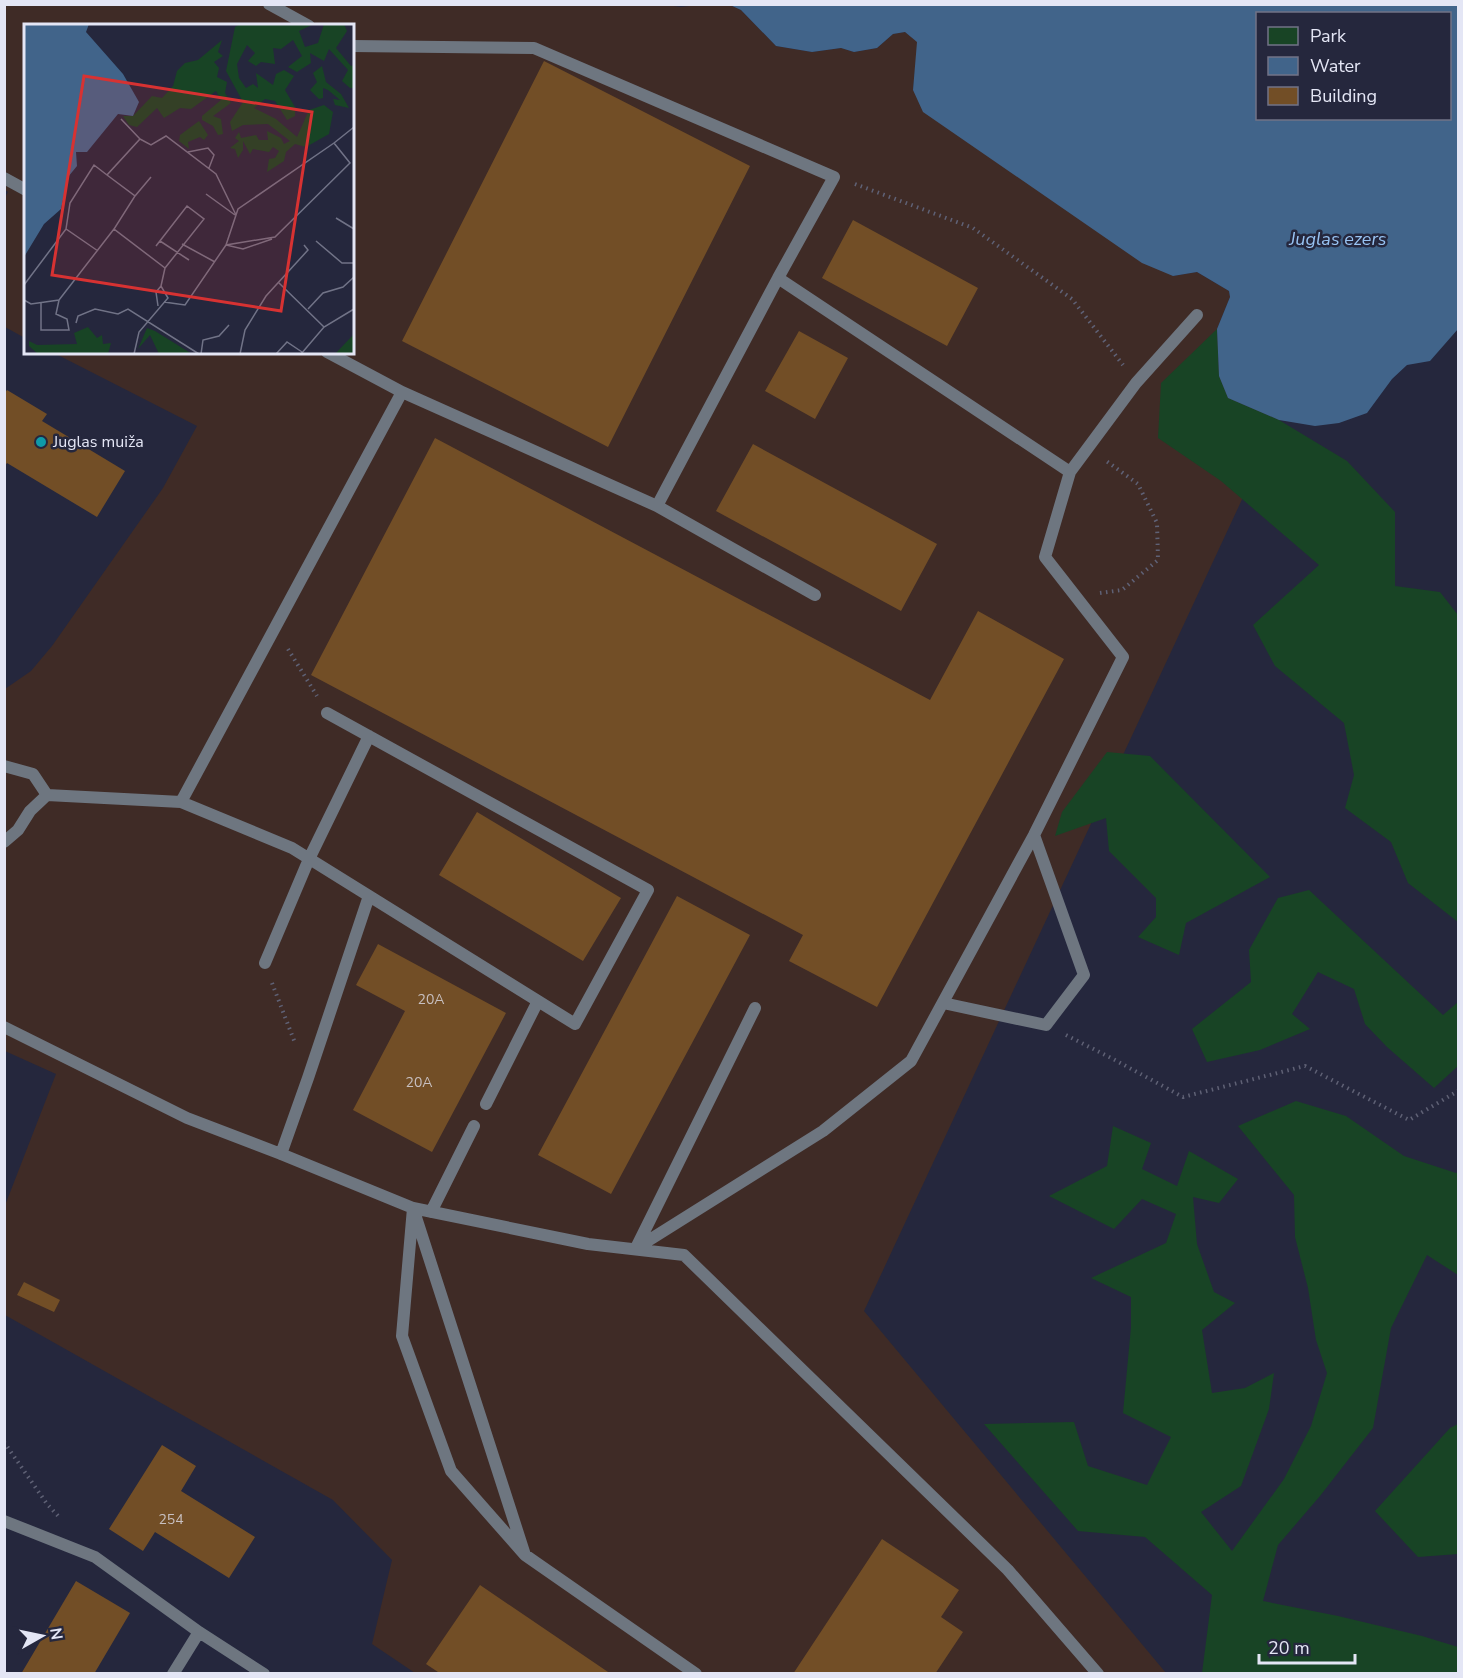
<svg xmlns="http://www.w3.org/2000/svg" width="1463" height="1678" font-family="'Nunito Sans',sans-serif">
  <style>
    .industrial { fill: #3f2b26 }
    .green { fill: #184425 }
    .water { fill: #41648a; fill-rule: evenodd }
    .building { fill: #724e26 }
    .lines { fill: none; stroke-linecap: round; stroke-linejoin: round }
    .path { stroke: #5f6175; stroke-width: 4; stroke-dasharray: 1.5 4.5; stroke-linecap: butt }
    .service { stroke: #6e7680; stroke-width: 12 }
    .culture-dot { fill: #0f9aa8; stroke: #25273d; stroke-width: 2 }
    .labels { text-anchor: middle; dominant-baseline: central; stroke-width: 5; stroke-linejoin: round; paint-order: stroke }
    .number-label { font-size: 14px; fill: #c8c0c1 }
    .poi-label { font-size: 16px; fill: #e4e6f5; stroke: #25273d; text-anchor: start }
    .water-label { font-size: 18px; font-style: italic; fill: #98c3f3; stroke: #25273d }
    .inset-road { fill: none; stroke: #717387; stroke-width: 1.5 }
    .view { fill: #d73232; fill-opacity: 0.15; stroke: #d73232; stroke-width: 3 }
    .inset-edge { fill: none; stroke: #e4e6f5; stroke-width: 3 }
  </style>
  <rect width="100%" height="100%" fill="#25273d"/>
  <path class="industrial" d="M658,4L681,7L697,5H730L741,10L776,46L812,52L841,48L854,52L877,48L893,34L905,32L918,42L913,90L1173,276L1197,272L1229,291L1230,297L1217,329L1219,376L1228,398L1279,420L864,1311L1166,1673H415L372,1644L392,1560L333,1500L5,1315L4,1208L56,1074L5,1051V689L31,671L52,646L163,488L197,426L54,353L352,352V26H26L25,338L5,327L4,199L8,192L4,189L5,5Z"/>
  <path class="green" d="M1217,329L1219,376L1228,398L1279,420L1347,461L1395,512V586L1440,592L1458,615V922L1408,883L1391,842L1345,808L1354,775L1344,723L1275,666L1253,625L1319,565L1221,481L1158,438L1161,383Z
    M1107,752L1150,756L1270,877L1186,923L1179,955L1138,937L1156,917V898L1109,851L1106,818L1055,836L1062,812Z
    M1309,890L1443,1015L1458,1002V1066L1434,1088L1387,1047L1365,1024L1354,989L1318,972L1292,1014L1310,1029L1260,1050L1207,1062L1192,1029L1251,982L1249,950L1278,898Z
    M1296,1101L1346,1116L1404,1156L1456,1173L1458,1172V1275L1427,1255L1391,1328L1373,1428L1320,1496L1278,1545L1263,1601L1338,1616L1422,1636L1458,1647V1673H1202L1212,1595L1145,1537L1078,1531L984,1424L1074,1422L1088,1466L1147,1485L1171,1437L1123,1413L1131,1327V1297L1091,1278L1166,1243L1176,1214L1142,1199L1114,1229L1049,1196L1107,1166L1113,1126L1151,1143L1142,1169L1177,1186L1189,1151L1238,1179L1219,1203L1193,1197L1197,1244L1214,1292L1235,1303L1202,1330L1212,1393L1245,1388L1274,1373L1269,1409L1241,1486L1201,1512L1232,1551L1284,1479L1311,1426L1327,1373L1316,1340L1308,1288L1295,1237L1294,1195L1238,1126Z
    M1458,1424V1554L1418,1557L1375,1511L1450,1428Z"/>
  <path class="water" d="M730,5H1458V329L1430,361L1407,365L1392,379L1367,413L1339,423L1315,426L1279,420L1228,398L1219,376L1217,329L1230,297L1229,291L1197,272L1173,276L1142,263L923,112L913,90L917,42L905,32L893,34L877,48L854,52L841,48L812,52L776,46L741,10ZM1258,14H1450V118H1258Z"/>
  <path class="building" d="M544,61L750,166L608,447L402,341Z
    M853,220L978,288L947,346L822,278Z
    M799,331L848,358L815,419L765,391Z
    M7,390L47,414L42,421L125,471L97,517L7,463L4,467V394Z
    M435,438L930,700L978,611L1064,659L877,1007L789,961L803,935L311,675Z
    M753,444L937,544L901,611L716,511Z
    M477,812L621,898L583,961L439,875Z
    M677,896L750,935L611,1194L538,1155Z
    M378,944L506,1013L432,1152L353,1110L405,1011L356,985Z
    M24,1282L60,1300L54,1312L17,1295Z
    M162,1445L196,1466L181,1491L255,1537L229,1578L155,1532L143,1551L109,1529Z
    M882,1539L959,1590L941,1617L963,1632L935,1674H793Z
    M76,1581L130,1613L94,1674H21Z
    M480,1585L611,1674H441L426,1664Z"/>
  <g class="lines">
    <path class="path" d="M855,184L973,228L1072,299L1123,365
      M1100,593L1122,590L1158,560L1157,523L1138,484L1105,460
      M288,649L317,696
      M272,983L295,1043
      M1066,1035L1113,1059L1183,1097L1305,1066L1409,1120L1458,1091
      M4,1442L47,1504L60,1518"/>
    <path class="service" d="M269,4L309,26
      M352,46L534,48L834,177L778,278
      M4,178L26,190
      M327,352L402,392
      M1070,472L1136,383L1197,315
      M657,506L815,595
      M4,766L33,774L47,795L30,811L18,830L4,842
      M47,795L181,802L402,392L657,506L778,278L1070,472L1045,557L1123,657L1034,835L911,1061L823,1131L635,1249
      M181,802L292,848L575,1024L648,890L327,713
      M265,963L309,859L369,736
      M943,1003L1046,1025L1084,975L1034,835
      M4,1027L187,1118L281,1154L413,1208L525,1555L696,1674
      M486,1104L538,1001
      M281,1154L308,1078L369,896
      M431,1212L474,1126
      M636,1248L755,1008
      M4,1521L95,1557L199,1632L264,1674
      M525,1555L451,1471L402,1336L413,1208L588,1244L684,1255L1008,1570L1098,1674
      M173,1674L199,1632"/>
  </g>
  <circle class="culture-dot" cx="41" cy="442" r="6"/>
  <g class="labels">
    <g class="number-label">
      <text x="431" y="999">20A</text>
      <text x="419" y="1082">20A</text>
      <text x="171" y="1519">254</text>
    </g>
    <g class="poi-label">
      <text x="53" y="442">Juglas muiža</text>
    </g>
    <g class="water-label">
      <text x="1338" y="239">Juglas ezers</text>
    </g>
  </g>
  <g transform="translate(24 24)">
    <rect width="330" height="330" fill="#25273d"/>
    <path d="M216,0H290L275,7L281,23L294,19L300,0H320L323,7L312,24L327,42L330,41V64H326L318,57L324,46L305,25L300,37L286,29L287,39L273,48L264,43L278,32L269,16L257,25L249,24L251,40L237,38L232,42L224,37L231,29L223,21L213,40L215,54L222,64L229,60L234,64L232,49L249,61L252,50L260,46L270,52L261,66L271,83V92L263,96L251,77L241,75L230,84L252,95L273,113L285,86L300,81L309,88L305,110L282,123L271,120L262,128L260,137L243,148L245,135L251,134L255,127L249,123L245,128L229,125L226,130L219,117V126L214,134L211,125L206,124L215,117L211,114L215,108L217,114L232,111L235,116H244L243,107L257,114L260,120L266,117L244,100L219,101L208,107L206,98L219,78L202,47L211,3ZM198,16L194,28L199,32L190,38L195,44L193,53L203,58L201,69L207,79L189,92L197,95L199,110L194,111L189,102L178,96V92L197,76L192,67L167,85L156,84L140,94L133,84L113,103L105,101L99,92H109L128,72L138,74L149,62L153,47L161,39L174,36ZM298,42L302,58L317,70L325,84L311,81L309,75L316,76L304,66L299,64V74L295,75L286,66L293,58L289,49ZM175,97L184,111L180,116L176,113L164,118L165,125L155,117L156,111ZM64,303L73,314L78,311L79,320L87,319L84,330H14L5,322V317L13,321L53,320L50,309ZM123,304L131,307L168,330H135L126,311L114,325ZM330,310V330H311Z" fill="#184425"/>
    <path d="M0,0H65L62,8L99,50L115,78L109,92L94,90L63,128H52L53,142L44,153L37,185L20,200L0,233Z" fill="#41648a"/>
    <path class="inset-road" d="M97,95L116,115M164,128L184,124L190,131L185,144M182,170L211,191M111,172L127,153M312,194L330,205M42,205L46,179L70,141L83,151M248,215L219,225L202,221L214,185L310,119M136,217L165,236M292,217L318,239H330M158,220L191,238M132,222L163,182L180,195L141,244M255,259L300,303M0,261L42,205L74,227M137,262L141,244L90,205L111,172L83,151L116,115L127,121L142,112L192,150L212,191M0,276L7,280L35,276L90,205M140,278L161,281L202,221L251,213L326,139L310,119L330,103M17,279V306H45L43,295L32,290L35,276M284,285L299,269L319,263L330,253M52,299L54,292L71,285L94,290L104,285L175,330M110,330L115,308L144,274L137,262L132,268L134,282M177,330L179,316L195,312L205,301M216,330L221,306L242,272L284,226L280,221M252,330L263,318L278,328M277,330L300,303L330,285"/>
    <path class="view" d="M60,52L288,88L257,287L28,251Z"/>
    <rect width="330" height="330" class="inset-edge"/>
  </g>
  <rect width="1463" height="1678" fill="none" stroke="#e4e6f5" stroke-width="12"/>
  <rect x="1256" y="12" width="195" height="108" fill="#25273d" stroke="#717387" stroke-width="1.5"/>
  <rect x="1268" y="27" width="30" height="18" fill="#184425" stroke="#717387" stroke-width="1.5"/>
  <text x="1310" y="42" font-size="18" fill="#e4e6f5">Park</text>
  <rect x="1268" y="57" width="30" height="18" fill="#41648a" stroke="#717387" stroke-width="1.5"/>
  <text x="1310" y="72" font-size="18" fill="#e4e6f5">Water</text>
  <rect x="1268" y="87" width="30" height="18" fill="#724e26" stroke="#717387" stroke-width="1.5"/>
  <text x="1310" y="102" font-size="18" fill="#e4e6f5">Building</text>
  <g transform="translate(42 1636) rotate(81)" stroke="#25273d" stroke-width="4.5" paint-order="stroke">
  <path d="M0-4.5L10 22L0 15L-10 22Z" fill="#e4e6f5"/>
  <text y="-9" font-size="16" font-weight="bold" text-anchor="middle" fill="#e4e6f5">N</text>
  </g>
  <path d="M1259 1654v9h96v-9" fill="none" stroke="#e4e6f5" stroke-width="3"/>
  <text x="1268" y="1654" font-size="18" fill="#e4e6f5" stroke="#25273d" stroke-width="4.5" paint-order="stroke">20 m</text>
</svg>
